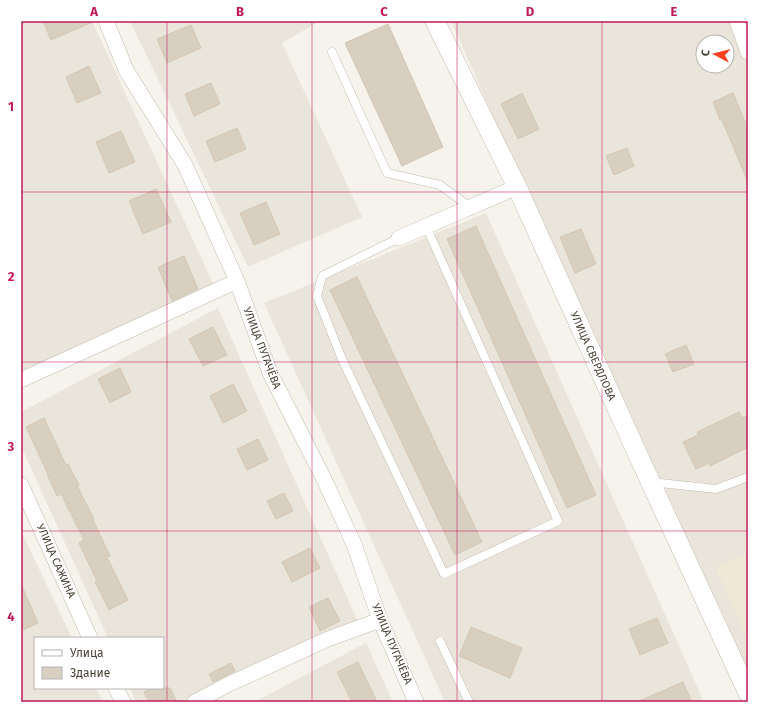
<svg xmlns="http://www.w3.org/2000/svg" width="769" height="723" font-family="'Fira Sans',sans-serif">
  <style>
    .residential { fill: #eae5da; fill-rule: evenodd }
    .education { fill: #efe8d6 }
    .building { fill: #d8cfc1; stroke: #d3c7b4 }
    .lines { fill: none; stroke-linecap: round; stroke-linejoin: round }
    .service-casing { stroke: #c2bbae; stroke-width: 9 }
    .minor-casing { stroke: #c2bbae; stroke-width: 16 }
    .tertiary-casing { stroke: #c2bbae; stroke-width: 20 }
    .service { stroke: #fff; stroke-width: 8 }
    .minor { stroke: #fff; stroke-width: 15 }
    .tertiary { stroke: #fff; stroke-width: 19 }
    .grid { fill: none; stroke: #c2185b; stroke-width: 1; stroke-opacity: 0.55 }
    .labels { text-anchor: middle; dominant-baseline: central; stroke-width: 3.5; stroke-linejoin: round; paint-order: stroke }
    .street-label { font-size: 11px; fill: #4b4439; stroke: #fff }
    .neatline { fill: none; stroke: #c2185b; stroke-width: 1.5 }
    .grid-label { font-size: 13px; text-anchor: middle; font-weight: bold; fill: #c2185b }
  </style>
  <rect width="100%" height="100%" fill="#f6f3ec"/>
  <path class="residential" d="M21,21H92L216,290L21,386Z
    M130,21H320L282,43L362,217L248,267Z
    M451,21H748V693ZM703,42H727V66H703Z
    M486,213L704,702H445L264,303Z
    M218,308L359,624L205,702H136L130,688H163V638H108L21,446V412Z
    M21,531L72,638H35V688H96L103,702H21Z
    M366,643L393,702H254Z"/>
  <path class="education" d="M748,553V641L716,567Z"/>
  <path class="building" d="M43,21H95L51,40Z
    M388,24L443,147L402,166L345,43Z
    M191,25L201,48L167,63L157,39Z
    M89,66L101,93L77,103L66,77Z
    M211,83L220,104L194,116L185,94Z
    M522,93L539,129L518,139L501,104Z
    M733,93L748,129V182L722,120H720L713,102Z
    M237,128L246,149L215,162L206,141Z
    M121,131L135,162L109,173L96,142Z
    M627,148L634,166L614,175L606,156Z
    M156,189L171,222L143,234L129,201Z
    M266,202L280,234L254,245L240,213Z
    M476,226L596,495L567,508L447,239Z
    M581,229L596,264L575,273L560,237Z
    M184,256L198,289L172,301L158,267Z
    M357,277L482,542L455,555L330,290Z
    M213,327L227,355L203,366L189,339Z
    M686,345L694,364L673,372L665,354Z
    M120,368L131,392L110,403L98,379Z
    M233,384L247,411L223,423L210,396Z
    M739,412L742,418L748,415V447L710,466L709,463L696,469L683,442L698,435L697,432Z
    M44,418L66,465L68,464L79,485L77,486L94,519L93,520L110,556L107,557L128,600L109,610L95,582L97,581L79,543L84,540L61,494L57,496L47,474H48L26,427Z
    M258,439L268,460L247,470L237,449Z
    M284,493L293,511L276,519L267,501Z
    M310,548L320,568L292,582L282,562Z
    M21,584L38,623L21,631Z
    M328,598L340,621L320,631L309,607Z
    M657,618L668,643L640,655L629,629Z
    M471,627L522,648L510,678L459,656Z
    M358,662L377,702H352L337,672Z
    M231,663L235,671L213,682L209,674Z
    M683,682L692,702H637Z
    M152,688H170L177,702H149L144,692Z"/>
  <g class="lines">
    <g class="service-casing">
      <path id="service" d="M332,52L387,173L440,185L470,207
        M399,238L322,276L317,296L342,359L444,574L558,521L426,226
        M651,482L716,489L748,477
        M440,641L469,702"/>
    </g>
    <g class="minor-casing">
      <path id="minor" d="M106,21L126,70L185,165L237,281L270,373L323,477L354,544L380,620L416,702
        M737,21L748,52
        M399,238L517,187
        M21,380L237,281
        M21,485L90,638
        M116,688L123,702
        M195,702L227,685L328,639L380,620"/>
    </g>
    <g class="tertiary-casing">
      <path id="tertiary" d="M435,21L517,187L638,455L748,693"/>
    </g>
    <use href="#service" class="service"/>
    <use href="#minor" class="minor"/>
    <use href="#tertiary" class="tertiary"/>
  </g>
  <path class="grid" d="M167,21V702M312,21V702M457,21V702M602,21V702M21,192H748M21,362H748M21,531H748"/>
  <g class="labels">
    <g class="street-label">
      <text transform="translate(262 348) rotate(69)">УЛИЦА ПУГАЧЁВА</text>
      <text transform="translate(593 356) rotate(66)">УЛИЦА СВЕРДЛОВА</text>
      <text transform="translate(56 561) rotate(66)">УЛИЦА САЖИНА</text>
      <text transform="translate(392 644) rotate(67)">УЛИЦА ПУГАЧЁВА</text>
    </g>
  </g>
  <rect width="769" height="723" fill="none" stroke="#ffffff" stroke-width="44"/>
  <rect x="34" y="637" width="130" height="52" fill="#ffffff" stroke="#b7b4b0"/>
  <rect x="42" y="650" width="20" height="6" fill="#ffffff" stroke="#b7b4b0"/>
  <text x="70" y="657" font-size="12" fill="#4b4439">Улица</text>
  <rect x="42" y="667" width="20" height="12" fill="#d8cfc1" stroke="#b7b4b0"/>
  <text x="70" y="677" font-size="12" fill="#4b4439">Здание</text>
  <g transform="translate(715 54) rotate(277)"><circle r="19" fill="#ffffff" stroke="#b7b4b0"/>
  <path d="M0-3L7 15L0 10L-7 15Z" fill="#fc3f1d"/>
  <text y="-6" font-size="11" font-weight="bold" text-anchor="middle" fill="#4b4439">С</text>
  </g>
  <rect x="22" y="22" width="725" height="679" class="neatline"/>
  <g class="grid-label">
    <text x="94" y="16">A</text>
    <text x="240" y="16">B</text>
    <text x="384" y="16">C</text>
    <text x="530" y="16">D</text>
    <text x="674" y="16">E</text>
    <text x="11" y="111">1</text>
    <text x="11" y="281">2</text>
    <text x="11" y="451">3</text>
    <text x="11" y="621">4</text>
  </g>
</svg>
